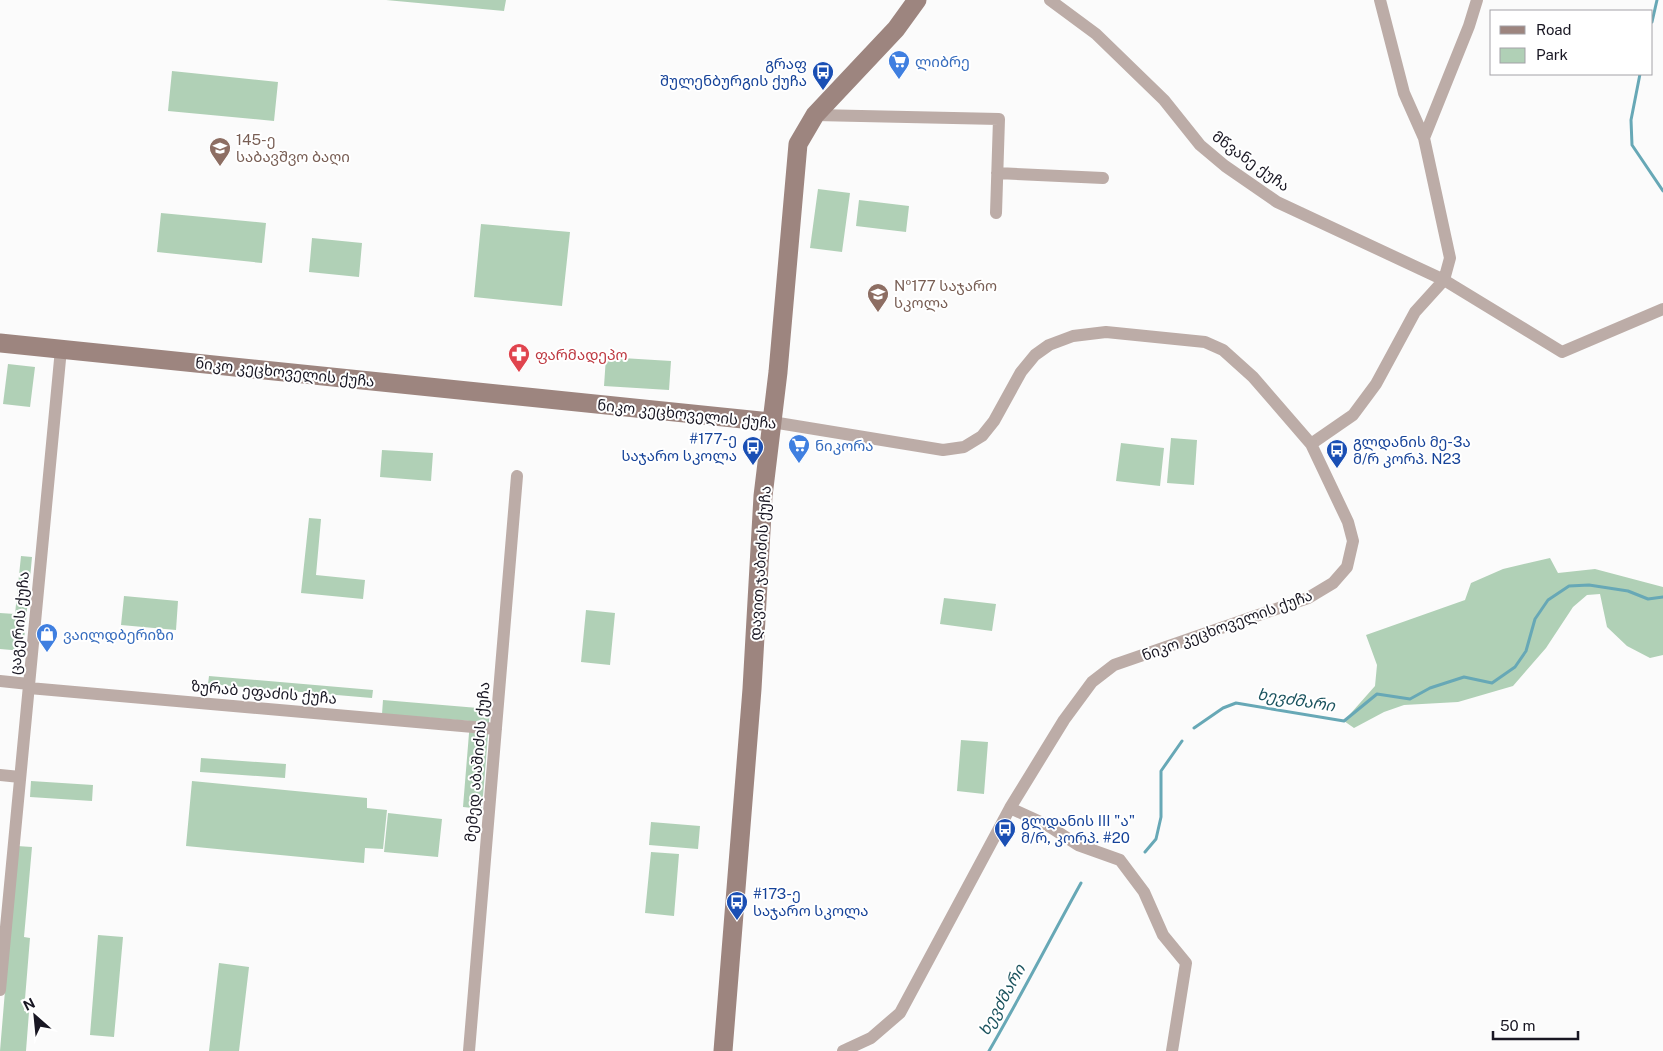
<svg xmlns="http://www.w3.org/2000/svg" width="1663" height="1051" font-family="'Public Sans','Noto Sans Georgian',sans-serif">
  <style>
    .green { fill: #b0d0b6 }
    .lines { fill: none; stroke-linecap: round; stroke-linejoin: round }
    .stream { stroke: #67a8b6; stroke-width: 3 }
    .street { stroke: #bcaca7; stroke-width: 12 }
    .secondary { stroke: #9d857f; stroke-width: 19 }
    .labels { text-anchor: middle; dominant-baseline: central; stroke-width: 4; stroke-linejoin: round; paint-order: stroke }
    .shop-label { font-size: 15px; fill: #366cbe; stroke: #fff; text-anchor: start }
    .transit-label { font-size: 15px; fill: #164399; stroke: #fff; text-anchor: start }
    .education-label { font-size: 15px; fill: #785e54; stroke: #fff; text-anchor: start }
    .street-label { font-size: 15px; fill: #191723; stroke: #fff }
    .health-label { font-size: 15px; fill: #be3a42; stroke: #fff; text-anchor: start }
    .water-label { font-size: 16px; font-style: italic; fill: #1b535e; stroke: #fff }
  </style>
  <rect width="100%" height="100%" fill="#fbfbfb"/>
  <path class="green" d="M386,0H506L504,11Z
    M172,71L278,82L274,121L168,111Z
    M818,189L850,193L842,252L810,248Z
    M859,200L909,206L906,232L856,226Z
    M161,213L266,223L262,263L157,252Z
    M481,224L570,232L562,306L474,297Z
    M312,238L362,243L359,277L309,272Z
    M606,357L671,361L669,390L604,386Z
    M8,364L35,367L30,407L3,404Z
    M1171,438L1197,440L1194,485L1167,483Z
    M1121,443L1164,448L1160,486L1116,481Z
    M382,450L433,453L431,481L380,477Z
    M309,518L321,519L316,575L365,580L363,599L301,593Z
    M21,556L32,557L23,651L0,649V613L15,614Z
    M1550,558L1558,573L1595,569L1663,587V655L1650,658L1627,646L1607,627L1600,594L1587,595L1573,607L1546,648L1513,686L1458,702L1404,705L1384,712L1354,728L1344,721L1375,686L1377,665L1366,635L1465,600L1471,583L1503,569Z
    M124,596L178,601L176,630L121,625Z
    M944,598L996,604L992,631L940,624Z
    M586,610L615,613L610,665L581,662Z
    M209,676L373,690L372,698L208,684Z
    M383,700L490,709L482,809L463,807L470,721L382,714Z
    M961,740L988,742L984,794L957,791Z
    M201,758L286,764L285,778L200,772Z
    M31,781L93,785L92,801L30,797Z
    M192,781L367,798V808L387,810L383,849L365,848L364,863L186,846Z
    M388,813L442,819L438,857L384,852Z
    M651,822L700,826L698,849L649,845Z
    M17,846L32,847L24,937L30,938L24,1011L29,1012L26,1051H0Z
    M651,852L679,854L674,916L645,913Z
    M98,935L123,937L114,1037L90,1035Z
    M219,963L249,967L239,1051H209Z"/>
  <g class="lines">
    <path class="stream" d="M1652,22L1657,0
      M1640,74L1631,120L1632,145L1663,191
      M1194,728L1223,708L1236,703L1344,721L1377,694L1410,699L1430,688L1464,677L1492,683L1515,667L1526,651L1535,619L1548,600L1569,586L1589,585L1628,591L1648,599L1663,597
      M1145,852L1156,839L1161,817V771L1182,741
      M989,1051C1021,996 1050,939 1081,883"/>
    <path class="street" d="M1050,0L1096,34L1164,100L1200,145L1225,166L1277,202L1444,280L1562,352L1663,309
      M815,115L999,119L996,213
      M1424,138L1469,26L1477,0
      M997,173L1103,178
      M772,422L943,450L964,447L982,436L994,421L1021,372L1035,355L1049,345L1073,336L1106,332L1205,342L1223,350L1253,377L1311,444L1348,522L1353,541L1347,567L1333,583L1308,598L1114,665L1092,682L1064,720L1010,808L900,1013L871,1038L843,1051
      M1311,444L1353,415L1376,384L1415,312L1444,280L1450,258L1424,138L1404,93L1380,0
      M0,681L29,684
      M29,688L496,729
      M0,775L20,777
      M1010,808L1047,825L1078,845L1120,860L1144,892L1163,935L1186,963L1172,1051
      M0,990L61,349
      M469,1051L517,476"/>
    <path class="secondary" d="M0,343L772,422
      M723,1051L752,689L763,496L778,372L798,144L815,115L896,29L917,0"/>
  </g>
  <defs>
    <g id="supermarket-pin" transform="scale(1.125)"><path d="M0 17L-7.5 6A9.5 9.5 0 1 1 7.5 6Z" fill="#3f7fe0" stroke="#fff"/><path d="M-6-5.5h2.5l.6 2H6L4.5 2H-2.5L-4.4-4H-6ZM-1.5 3.2a1.3 1.3 0 1 0 .1 0ZM3 3.2a1.3 1.3 0 1 0 .1 0Z" fill="#fff"/></g>
    <g id="bus-pin" transform="scale(1.125)"><path d="M0 17L-7.5 6A9.5 9.5 0 1 1 7.5 6Z" fill="#1a4fb4" stroke="#fff"/><path d="M-5-6H5V4H4V6H2V4H-2V6H-4V4H-5ZM-3.5-4V0h7V-4ZM-3.5 1.2v1.5H-2V1.2ZM2 1.2v1.5H3.5V1.2Z" fill="#fff"/></g>
    <g id="school-pin" transform="scale(1.125)"><path d="M0 17L-7.5 6A9.5 9.5 0 1 1 7.5 6Z" fill="#8d6e63" stroke="#fff"/><path d="M0-5L7-2L0 1L-7-2ZM-4 1L0 2.5L4 1V4Q0 6-4 4Z" fill="#fff"/></g>
    <g id="pharmacy-pin" transform="scale(1.125)"><path d="M0 17L-7.5 6A9.5 9.5 0 1 1 7.5 6Z" fill="#e0444e" stroke="#fff"/><path d="M-2-6h4v4h4v4h-4v4h-4v-4h-4v-4h4Z" fill="#fff"/></g>
    <g id="shop-pin" transform="scale(1.125)"><path d="M0 17L-7.5 6A9.5 9.5 0 1 1 7.5 6Z" fill="#3f7fe0" stroke="#fff"/><path d="M-5-2.5h2.3a2.7 3.5 0 0 1 5.4 0H5L5.5 6h-11ZM-1.5-2.5h3a1.5 2.3 0 0 0-3 0Z" fill="#fff"/></g>
  </defs>
  <g fill-rule="evenodd">
    <use href="#supermarket-pin" x="899" y="61"/>
    <use href="#bus-pin" x="823" y="72"/>
    <use href="#school-pin" x="220" y="148"/>
    <use href="#school-pin" x="878" y="294"/>
    <use href="#pharmacy-pin" x="519" y="354"/>
    <use href="#supermarket-pin" x="799" y="445"/>
    <use href="#bus-pin" x="753" y="447"/>
    <use href="#bus-pin" x="1337" y="450"/>
    <use href="#shop-pin" x="47" y="634"/>
    <use href="#bus-pin" x="1005" y="829"/>
    <use href="#bus-pin" x="737" y="902"/>
  </g>
  <g class="labels">
    <g class="shop-label">
      <text x="915" y="61">ლიბრე</text>
      <text x="815" y="445">ნიკორა</text>
      <text x="63" y="634">ვაილდბერიზი</text>
    </g>
    <g class="transit-label">
      <text x="807" y="63" text-anchor="end">გრაფ<tspan x="807" dy="17">შულენბურგის ქუჩა</tspan></text>
      <text x="737" y="438" text-anchor="end">#177-ე<tspan x="737" dy="17">საჯარო სკოლა</tspan></text>
      <text x="1353" y="441">გლდანის მე-3ა<tspan x="1353" dy="17">მ/რ კორპ. N23</tspan></text>
      <text x="1021" y="820">გლდანის III "ა"<tspan x="1021" dy="17">მ/რ, კორპ. #20</tspan></text>
      <text x="753" y="893">#173-ე<tspan x="753" dy="17">საჯარო სკოლა</tspan></text>
    </g>
    <g class="education-label">
      <text x="236" y="139">145-ე<tspan x="236" dy="17">საბავშვო ბაღი</tspan></text>
      <text x="894" y="285">№177 საჯარო<tspan x="894" dy="17">სკოლა</tspan></text>
    </g>
    <g class="street-label">
      <text transform="translate(1251 161) rotate(36)">მწვანე ქუჩა</text>
      <text transform="translate(285 372) rotate(6)">ნიკო კეცხოველის ქუჩა</text>
      <text transform="translate(687 414) rotate(6)">ნიკო კეცხოველის ქუჩა</text>
      <text transform="translate(760 563) rotate(-86)">დავით ჯაბიძის ქუჩა</text>
      <text transform="translate(19 623) rotate(-85)">ცაგერის ქუჩა</text>
      <text transform="translate(1227 625) rotate(-20)">ნიკო კეცხოველის ქუჩა</text>
      <text transform="translate(264 692) rotate(5)">ზურაბ ეფაძის ქუჩა</text>
      <text transform="translate(477 762) rotate(-85)">მემედ აბაშიძის ქუჩა</text>
    </g>
    <g class="health-label">
      <text x="535" y="354">ფარმადეპო</text>
    </g>
    <g class="water-label">
      <text transform="translate(1296 700) rotate(9)">ხევძმარი</text>
      <text transform="translate(1002 1000) rotate(-61)">ხევძმარი</text>
    </g>
  </g>
  <rect x="1490" y="10" width="162" height="65" fill="#ffffff" stroke="#a3a2a7"/>
  <rect x="1500" y="26" width="25" height="8" fill="#9d857f" stroke="#a3a2a7"/>
  <text x="1536" y="35" font-size="15" fill="#191723">Road</text>
  <rect x="1500" y="48" width="25" height="15" fill="#b0d0b6" stroke="#a3a2a7"/>
  <text x="1536" y="60" font-size="15" fill="#191723">Park</text>
  <g transform="translate(35 1016) rotate(333)" stroke="#ffffff" stroke-width="4" paint-order="stroke">
  <path d="M0-4L9 19L0 12L-9 19Z" fill="#191723"/>
  <text y="-8" font-size="14" font-weight="bold" text-anchor="middle" fill="#191723">N</text>
  </g>
  <path d="M1493 1031v8h85v-8" fill="none" stroke="#191723" stroke-width="2.5"/>
  <text x="1500" y="1031" font-size="15" fill="#191723" stroke="#ffffff" stroke-width="4" paint-order="stroke">50 m</text>
</svg>
